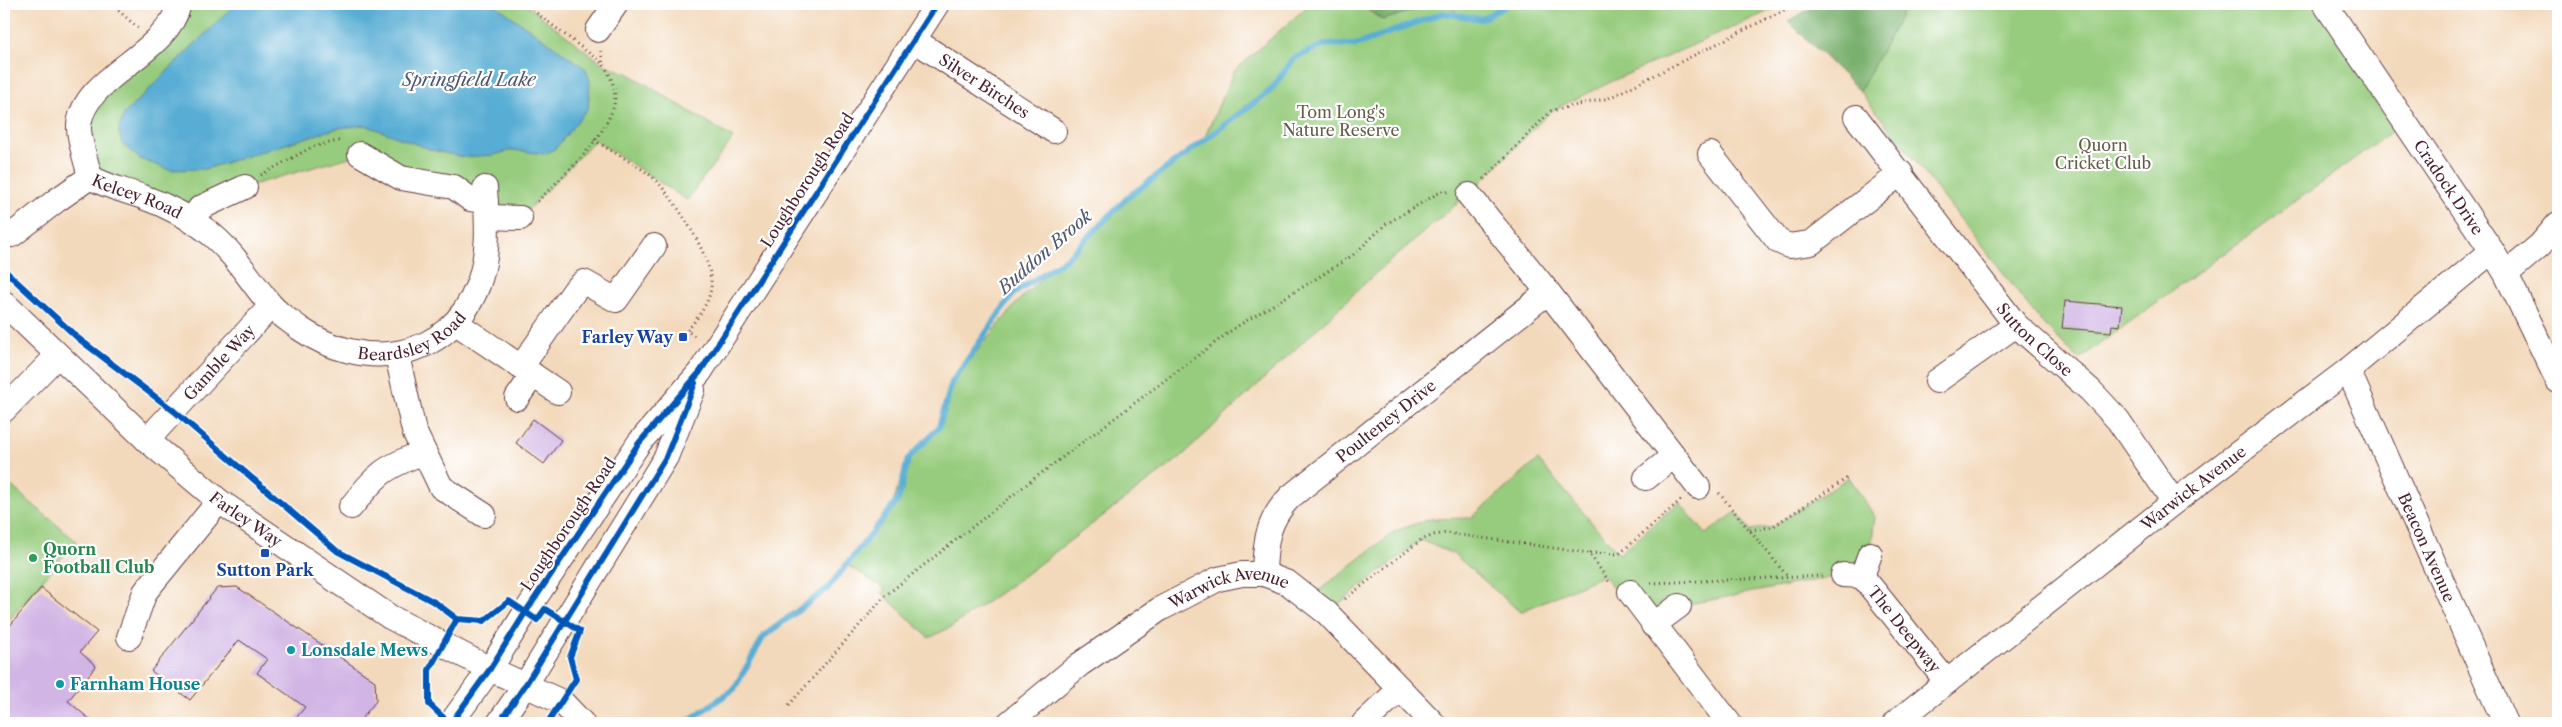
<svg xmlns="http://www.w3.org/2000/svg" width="2562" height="727" font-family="'Libre Caslon Text',serif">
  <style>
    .green { fill: #97cc7e; stroke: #707654 }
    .forest { fill: #79b06d; stroke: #62684c }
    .water { fill: #58add4; stroke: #516680 }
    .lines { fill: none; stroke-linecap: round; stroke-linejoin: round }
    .stream { stroke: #58add4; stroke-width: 6 }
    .building { fill: #d1b5e5 }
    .minor-casing { stroke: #633b41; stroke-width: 26 }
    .path { stroke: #633b41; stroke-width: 3; stroke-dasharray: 1 4; stroke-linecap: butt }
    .minor { stroke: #fff; stroke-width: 24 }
    .cycleway-casing { stroke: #fff; stroke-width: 9 }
    .cycleway { stroke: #0057b8; stroke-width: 6 }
    .transit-dot { fill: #1a4fb4; stroke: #fff; stroke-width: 2 }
    .leisure-dot { fill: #2e9e5b; stroke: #fff; stroke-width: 2 }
    .culture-dot { fill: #0f9aa8; stroke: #fff; stroke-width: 2 }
    .labels { text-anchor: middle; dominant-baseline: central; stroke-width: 4.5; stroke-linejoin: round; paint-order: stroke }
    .street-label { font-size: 16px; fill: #4a1f2b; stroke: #fff }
    .park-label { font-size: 16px; fill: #655c48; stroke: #fff }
    .transit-label { font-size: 16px; font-weight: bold; fill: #164399; stroke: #fff; text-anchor: end }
    .leisure-label { font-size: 16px; font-weight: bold; fill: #27864d; stroke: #fff; text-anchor: start }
    .culture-label { font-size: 16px; font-weight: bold; fill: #0d838f; stroke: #fff; text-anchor: start }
    .water-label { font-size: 18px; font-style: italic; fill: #50586f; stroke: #fff }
  </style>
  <rect width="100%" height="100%" fill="#fff"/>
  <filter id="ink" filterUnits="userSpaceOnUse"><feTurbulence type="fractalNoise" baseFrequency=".02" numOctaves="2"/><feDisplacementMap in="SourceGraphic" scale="10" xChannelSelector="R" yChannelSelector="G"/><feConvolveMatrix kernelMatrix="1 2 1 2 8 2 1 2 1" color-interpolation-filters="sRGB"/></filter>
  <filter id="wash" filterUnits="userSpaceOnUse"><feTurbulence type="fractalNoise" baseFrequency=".0096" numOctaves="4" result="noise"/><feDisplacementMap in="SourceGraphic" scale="20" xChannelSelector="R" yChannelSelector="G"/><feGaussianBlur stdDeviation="1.12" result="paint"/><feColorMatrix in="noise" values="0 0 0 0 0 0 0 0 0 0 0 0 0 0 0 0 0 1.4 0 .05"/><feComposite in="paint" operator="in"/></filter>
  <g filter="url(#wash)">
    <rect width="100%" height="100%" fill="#f3d9bb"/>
    <path class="green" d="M172,4H525L603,64L629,74L733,138L687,200L595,140L520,218L360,154L245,187L191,221L90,177L85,103L108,82Z
      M1310,4H1359L1382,20L1434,4H1443L1456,11L1449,4H1785L1621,77L1551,111L1473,190L1377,272L1181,457L1018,580L953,626L929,638L882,593L885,589L847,565L891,508L908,459L939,427L952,382L1019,300L1135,192L1203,141L1234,71Z
      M1907,4H2312L2371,72L2403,123L2079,359L2042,323L1860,91Z
      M1538,460L1619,554L1679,502L1706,534L1736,512L1750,530L1772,527L1849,477L1875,517L1870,554L1843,575L1679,606L1653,625L1621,599L1604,575L1520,612L1455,555L1421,540L1327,613L1308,599L1395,531L1430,519L1471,518Z
      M4,480L76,541L4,626Z"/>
    <path class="forest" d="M1363,4H1434L1382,20Z
      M1819,4H1907L1860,91L1788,21Z"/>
    <path class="water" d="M235,4H494L586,69L590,82L588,108L556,148L545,154L512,150L494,155L462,157L432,150L365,125L338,128L205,169L170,170L140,159L122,144L119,130L124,114Z"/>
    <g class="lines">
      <path class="stream" d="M685,723L734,689L764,636L828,588L898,500L908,459L939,427L952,382L1013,294L1067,258L1127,198L1271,90L1294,58L1326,44L1355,45L1443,13L1482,19L1509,4"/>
    </g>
    <g id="blocks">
      <path class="building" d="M2065,301L2122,306L2120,326L2112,325L2111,332L2062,328Z
        M533,419L561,440L544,464L516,443Z
        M237,587L375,681L376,701L358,723H292L305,707L257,673L267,659L239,640L190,700L151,671L217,588Z
        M41,588L97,632L80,652L96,666L68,701L94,723H4V633Z"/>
    </g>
  </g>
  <g filter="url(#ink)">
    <use href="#blocks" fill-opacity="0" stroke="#633b41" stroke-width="1"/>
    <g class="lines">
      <g class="minor-casing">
        <g id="minor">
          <path id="s1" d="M179,4C168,54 84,76 79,125C78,138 87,164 90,177C107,187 124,190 143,197C166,205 193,219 212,235C236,255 250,281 270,304C277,313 290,321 299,328C362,372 448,363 478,285C490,253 487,221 485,188"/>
          <path id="s2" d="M2325,4L2492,251L2506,274L2558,381"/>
          <path d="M598,30L616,4"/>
          <path id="s3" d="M914,40L1054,131"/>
          <path id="s4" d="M1856,117L2016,325L2090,390L2118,420L2174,502"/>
          <path d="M360,154L401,178L454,187L470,199L486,202"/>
          <path d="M1710,154L1778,241L1789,246L1811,243L1901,173"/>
          <path d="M1469,195L1548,292L1698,487"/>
          <path d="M488,217L520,218"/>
          <path d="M191,221L200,208L245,187"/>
          <path d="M12,235L57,200L90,177"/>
          <path d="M2506,274L2540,245L2558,224"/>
          <path id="s5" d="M4,303L147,440L219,501L390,617L490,669L562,702L582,723"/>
          <path d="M456,323L558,392"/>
          <path d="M397,355L414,431L441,487L484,515"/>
          <path d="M521,367L575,290L584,282L616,300L654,246"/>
          <path id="s6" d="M2348,370L2505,723"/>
          <path d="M1937,381L2016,325"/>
          <path d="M517,398L533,375"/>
          <path d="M4,410L57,356"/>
          <path id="s7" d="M147,440L271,306"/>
          <path d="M1646,478L1674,456"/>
          <path d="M351,507C378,473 383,468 424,452"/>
          <path id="s8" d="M1264,574C1265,542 1267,521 1290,497L1548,292"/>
          <path d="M1843,575L1862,576L1870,554"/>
          <path id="s9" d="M1862,576L1947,682"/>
          <path d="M1630,592L1729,723"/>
          <path d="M1653,625L1679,606"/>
          <path d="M129,637L145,592L219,501"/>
          <path d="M451,723L490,669L525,613L639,443L700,372L937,4"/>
          <path d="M499,723L526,684L666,457L693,390"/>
          <path id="s10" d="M1009,723L1079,665L1160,609L1218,579L1242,574H1264L1288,583L1327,613L1433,723"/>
          <path d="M1364,723L1400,689"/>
          <path id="s11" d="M1895,723L2174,502L2348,370L2492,251"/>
        </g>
      </g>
      <path class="path" d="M111,4L138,28
        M525,4L603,64C612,77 619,95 612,111C597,148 563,175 536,203
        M601,51L603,64
        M594,140C612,152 633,162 650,175C671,192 710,254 711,280C713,300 698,317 687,331L698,338
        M261,175L312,147L342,140
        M1484,179L1551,111L1609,98L1796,4
        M1719,493L1788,577
        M1750,530L1772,527L1849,477
        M1590,553L1619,554L1681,500
        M1651,583L1822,576
        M1345,599L1421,540L1434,535L1447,533L1589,553L1610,583
        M789,705L886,595L1027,484L1236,327L1311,282L1353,255L1386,224L1442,191L1448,192"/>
      <use href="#minor" class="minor"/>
      <g class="cycleway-casing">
        <path id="cycleway" d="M4,270L79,339L174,411L337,551L436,603L457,619
          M449,723L429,704V670L457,619L484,621L509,601L537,620L545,609L580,631L570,657L576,679L548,722L542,723
          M451,723L490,669L525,613L639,443L700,372L937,4
          M499,723L526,684L666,457L695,383"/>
      </g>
      <use href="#cycleway" class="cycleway"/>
    </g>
  </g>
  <g class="transit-dot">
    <rect x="678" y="332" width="10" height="10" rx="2.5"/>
    <rect x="260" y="548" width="10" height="10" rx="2.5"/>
  </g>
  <circle class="leisure-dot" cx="33" cy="558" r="5"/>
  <g class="culture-dot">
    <circle cx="291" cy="650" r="5"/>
    <circle cx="60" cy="684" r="5"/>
  </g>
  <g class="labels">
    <g class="street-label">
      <text stroke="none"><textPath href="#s3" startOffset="84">Silver Birches</textPath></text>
      <text transform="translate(807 180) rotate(-57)">Loughborough Road</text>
      <text stroke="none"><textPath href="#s2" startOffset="221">Cradock Drive</textPath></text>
      <text stroke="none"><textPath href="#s1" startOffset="265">Kelcey Road</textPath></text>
      <text stroke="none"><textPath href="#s1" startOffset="601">Beardsley Road</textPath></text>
      <text stroke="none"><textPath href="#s4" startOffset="286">Sutton Close</textPath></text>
      <text stroke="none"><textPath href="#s7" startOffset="106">Gamble Way</textPath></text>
      <text stroke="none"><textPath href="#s8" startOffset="206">Poulteney Drive</textPath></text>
      <text stroke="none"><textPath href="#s11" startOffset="380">Warwick Avenue</textPath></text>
      <text stroke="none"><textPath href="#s5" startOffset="325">Farley Way</textPath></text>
      <text transform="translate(568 524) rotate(-56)">Loughborough Road</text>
      <text stroke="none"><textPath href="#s6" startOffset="194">Beacon Avenue</textPath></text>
      <text stroke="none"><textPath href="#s10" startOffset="264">Warwick Avenue</textPath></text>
      <text stroke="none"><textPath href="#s9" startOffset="68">The Deepway</textPath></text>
    </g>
    <g class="park-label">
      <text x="1341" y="112">Tom Long's<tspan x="1341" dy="18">Nature Reserve</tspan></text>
      <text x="2103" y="145">Quorn<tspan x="2103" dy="18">Cricket Club</tspan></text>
    </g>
    <g class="transit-label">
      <text x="673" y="337">Farley Way</text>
      <text x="265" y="570" text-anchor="middle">Sutton Park</text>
    </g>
    <g class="leisure-label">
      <text x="43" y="549">Quorn<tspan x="43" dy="18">Football Club</tspan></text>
    </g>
    <g class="culture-label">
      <text x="301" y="650">Lonsdale Mews</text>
      <text x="70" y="684">Farnham House</text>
    </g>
    <g class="water-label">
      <text x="469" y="80">Springfield Lake</text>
      <text transform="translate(1045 252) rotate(-41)">Buddon Brook</text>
    </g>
  </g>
  <rect width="2562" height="727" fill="none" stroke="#fff" stroke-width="20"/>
</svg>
